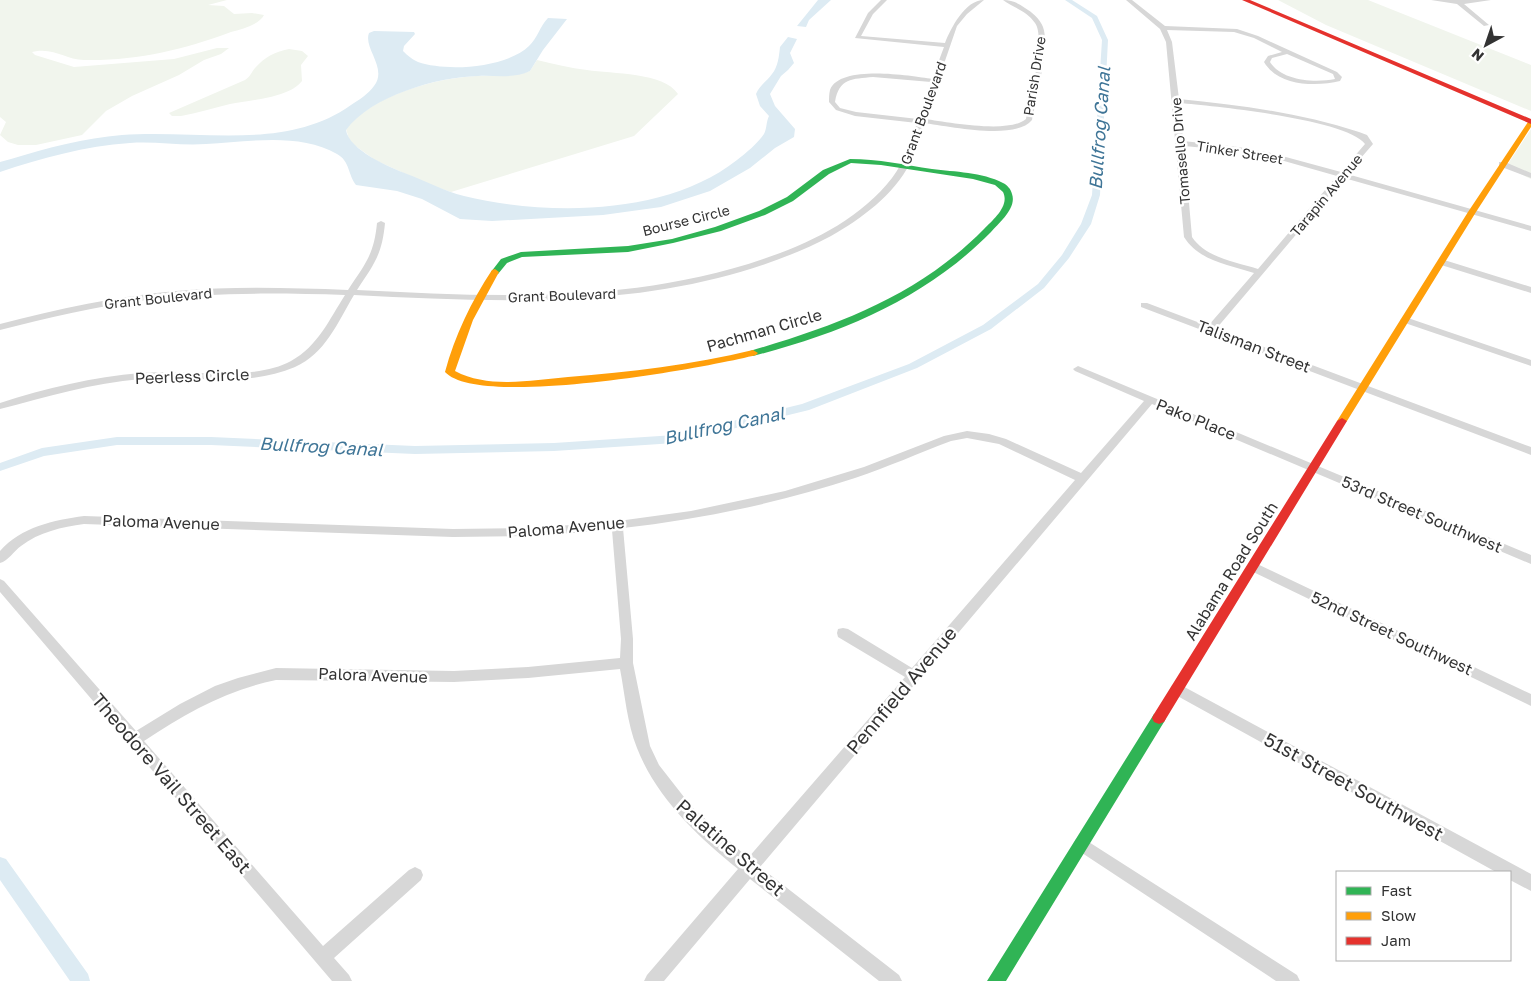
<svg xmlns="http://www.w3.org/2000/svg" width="1531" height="981" font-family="'Golos Text',sans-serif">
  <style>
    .green { fill: #f1f5ed }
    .water { fill: #ddebf3 }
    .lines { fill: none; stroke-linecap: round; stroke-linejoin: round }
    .canal { fill: #ddebf3; fill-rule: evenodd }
    .street { fill: #d7d7d7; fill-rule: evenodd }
    .fast { fill: #30b455; fill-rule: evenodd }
    .slow { fill: #ff9f0a; fill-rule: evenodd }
    .jam { fill: #e5322d; fill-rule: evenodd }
    .labels { text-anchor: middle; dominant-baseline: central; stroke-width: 5; stroke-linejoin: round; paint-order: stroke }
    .far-street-label { font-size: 14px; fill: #333; stroke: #fff }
    .street-label { font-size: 16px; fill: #333; stroke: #fff }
    .water-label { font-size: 18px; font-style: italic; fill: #3f7597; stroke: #fff }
    .near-street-label { font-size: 19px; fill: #333; stroke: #fff }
  </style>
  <rect width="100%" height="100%" fill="#fff"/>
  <path class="green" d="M0,0H227L208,5L224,6L234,14L252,13L264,15C259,25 242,29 231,32C182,50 137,61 84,60C65,60 55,47 32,52L35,55L74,67L174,59L217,48H229L221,54L204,60L179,75L132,96L106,111L82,135L36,145H18L8,142L0,135L6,122L0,117Z
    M1278,0H1368L1531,65V111L1326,25Z
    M289,49L302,51L308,56L301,65L302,81C289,98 250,100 230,104C213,108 197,113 181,116H172L169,113L245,80C250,77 251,73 255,68C265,57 274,52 289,49Z
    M537,60C554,64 570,68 587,70C612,74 664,72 678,94L634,136L451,192L430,185L375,160L350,142L346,129C372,95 436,78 477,76C497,75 511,77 530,71Z
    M1531,129V179L1506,167Z"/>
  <path class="water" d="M818,0H831L809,20L806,27L797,26Z
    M548,18L567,19L543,50L530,71C513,79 496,75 478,76C437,77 371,96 346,130C349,150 389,167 407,174C426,181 444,191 464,196C547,216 666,216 737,160C746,153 757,144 764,134C767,128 766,122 769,116L760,106L756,94C760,85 767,81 772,74C778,67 779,56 780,47L788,37L797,39L790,53L794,63L788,70L781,76L770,94L775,106L795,129L794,137L775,148L750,168L710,191L661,207L603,215L492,221L460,219L422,199L397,191L356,185C348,175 350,161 337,154C299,132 248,142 206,144C181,146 155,141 130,143C85,146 42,158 0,172V162L11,159C47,148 85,138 122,135C198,129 285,152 351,105C359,100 368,94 374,86C388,68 363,48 369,33L374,31L414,32L415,34L404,46L403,51C407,55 413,60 418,62C447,72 506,68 529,46C537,39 540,26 548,18Z"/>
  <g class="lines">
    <path class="canal" d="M1065,0H1072L1097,16L1108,40L1100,195L1091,224L1069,258L1044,288L991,329L917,368L809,410L675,443L554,451L415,454L211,445H117L44,456L0,471V463L42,448L117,437H211L415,446L554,443L675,435L802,404L909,364L983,325L1038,284L1062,255L1081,224L1092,195L1102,40L1092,18Z
      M0,857L6,859L88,974L90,981H70L0,880Z"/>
    <path class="street" d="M881,0H887L873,14L861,36L945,43C951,28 965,0 984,0L967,14L957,26L925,119C947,122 1009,134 1026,119C1030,100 1046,38 1035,23C1027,11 1014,8 1003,0C1012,0 1018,3 1025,8C1032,12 1040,19 1043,27C1050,45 1036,100 1032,120C1015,141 949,126 923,123C919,136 916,150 910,163C894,195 861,219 831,236C795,255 757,268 718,278C598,308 476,301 354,295C338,322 325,354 295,367C247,388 191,375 141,379C92,383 47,397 0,409V403C46,388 93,377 141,373C183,369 254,382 291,361C318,346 329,320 345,295C279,293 212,292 146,300C97,306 48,318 0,330V324C58,309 117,296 176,291C234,286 291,288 348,290C365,264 374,255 377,223L381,221L385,223C382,255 374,264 357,290C495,297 633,304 766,258C813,242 861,218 892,178C905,161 910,142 917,123L855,116L836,110L829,102C829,98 829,94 830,90C840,64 911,76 932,79L944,47L855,38L868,13ZM873,77L931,82L918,119L856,112L840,108L835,102C839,78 852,79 873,77Z
      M1126,0H1132L1165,26L1237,29L1258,36L1337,72L1342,77L1340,81C1316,87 1278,86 1264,62L1268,56L1282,52L1254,38L1234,32L1167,30L1172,42L1179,99C1241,105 1300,113 1359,132L1367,135L1373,144L1347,174L1531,226V231L1344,178L1216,329L1531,447V455L1141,307V303H1147L1208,326L1254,273C1229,265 1199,261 1184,237L1166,42L1160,29ZM1287,54L1333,74L1335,79C1315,83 1282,81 1270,62L1272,58ZM1180,103C1213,106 1347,119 1365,144L1341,172L1271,153L1238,147L1183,141ZM1184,146L1238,151L1270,157L1337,176L1258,269C1236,262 1206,258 1192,237Z
      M1431,0H1491L1464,4L1489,25L1484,26L1457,4Z
      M1499,162H1505L1531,173V178L1499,166Z
      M1441,259L1531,287V293L1438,264V260Z
      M1405,317L1531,360V366L1402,322L1400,320Z
      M1078,366L1531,555V564L1152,404L760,867L899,975L902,981H879L750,879L664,981H644L647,975L738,869C698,837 656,797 637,748C627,723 625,695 620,669L528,678L454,682L276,680C227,690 186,713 144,741L323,946L409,870L415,867L421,870L423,875L421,880L334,958L349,975L352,981H332L0,592V579L4,581L136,731L180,704L215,686L238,678L276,668L454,671L528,667L620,658L621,639L612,530L531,536L453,537L84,524C62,527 39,532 21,546C14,551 8,561 0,563V551C21,527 54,520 84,516L453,529L531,528L611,522L691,511L785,491L864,467L944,436L967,431L989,434L1006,439L1081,473L1144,401L1075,371L1073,369ZM967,438L999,444L1075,480L912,668L848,629L843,628L838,629L837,633L838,637L905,677L748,858L691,806L659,765L650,746L633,663V639L623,528C702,519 779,503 855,478C888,467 919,453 951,441Z
      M1253,562L1531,694V706L1249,570L1247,567L1249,564Z
      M1177,683L1531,874V891L1510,880V872H1496L1172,693L1170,689L1172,685Z
      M1081,837L1297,975L1300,981H1276L1076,849L1073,844L1076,839Z"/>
    <path class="fast" d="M850,159C878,159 905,165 932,169C955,172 982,172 1003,183C1007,185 1011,189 1012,194C1017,208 999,223 991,232C926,298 843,333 753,356L750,355L748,353L750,351C838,325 918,296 984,229C993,220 1010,206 1003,192L995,185L973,179L881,165L851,163L829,174L793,201L765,215L721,231L673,243L628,252L522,257L507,263L498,274L495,275L491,272L501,259L521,252L628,246L672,239L715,227L759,211L787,197L823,170Z
      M1159,712L1164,714L1166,718L1164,722L1006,981H987L1154,714Z"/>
    <path class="slow" d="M1531,120V127L1476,212L1347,421L1342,424L1338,423L1337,421L1468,212L1528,122Z
      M495,269L499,272L473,320L455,371C489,389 531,380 568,377C630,372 692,365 753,350L758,353L756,355C706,368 479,409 445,372C455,335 471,302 492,270Z"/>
    <path class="jam" d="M1242,0H1250L1531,119V124Z
      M1342,418L1347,421L1164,722L1159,724L1154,722L1152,718L1154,714L1337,421Z"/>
  </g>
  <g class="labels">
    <g class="far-street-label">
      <text transform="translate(1034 76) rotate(-81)">Parish Drive</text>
      <text transform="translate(923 113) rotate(-70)">Grant Boulevard</text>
      <text transform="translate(1180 151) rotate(-95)">Tomasello Drive</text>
      <text transform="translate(1240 152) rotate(9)">Tinker Street</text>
      <text transform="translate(1326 195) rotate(-50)">Tarapin Avenue</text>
      <text transform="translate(686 220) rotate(-14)">Bourse Circle</text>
      <text transform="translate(562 295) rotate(-2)">Grant Boulevard</text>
      <text transform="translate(158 298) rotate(-6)">Grant Boulevard</text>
    </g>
    <g class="street-label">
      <text transform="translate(764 330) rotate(-16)">Pachman Circle</text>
      <text transform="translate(1254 346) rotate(21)">Talisman Street</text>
      <text transform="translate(192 376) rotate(-2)">Peerless Circle</text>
      <text transform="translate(1196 419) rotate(22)">Pako Place</text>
      <text transform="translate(1422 514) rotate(23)">53rd Street Southwest</text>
      <text transform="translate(161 522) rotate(2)">Paloma Avenue</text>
      <text transform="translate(566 527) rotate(-5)">Paloma Avenue</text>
      <text transform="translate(1231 571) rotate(-58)">Alabama Road South</text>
      <text transform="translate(1392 633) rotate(25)">52nd Street Southwest</text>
      <text transform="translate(373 675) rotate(2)">Palora Avenue</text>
    </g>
    <g class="water-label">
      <text transform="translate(1099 128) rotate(-86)">Bullfrog Canal</text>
      <text transform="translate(724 425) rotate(-12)">Bullfrog Canal</text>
      <text transform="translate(321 446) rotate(3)">Bullfrog Canal</text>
    </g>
    <g class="near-street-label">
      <text transform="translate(901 690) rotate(-50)">Pennfield Avenue</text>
      <text transform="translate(172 783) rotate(49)">Theodore Vail Street East</text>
      <text transform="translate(1354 786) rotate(29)">51st Street Southwest</text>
      <text transform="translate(731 847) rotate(41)">Palatine Street</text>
    </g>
  </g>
  <rect x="1336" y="871" width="175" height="90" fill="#ffffff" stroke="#adadad"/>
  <rect x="1346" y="887" width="25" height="8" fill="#30b455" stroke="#adadad"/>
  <text x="1381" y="896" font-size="15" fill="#333333">Fast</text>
  <rect x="1346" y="912" width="25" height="8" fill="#ff9f0a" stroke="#adadad"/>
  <text x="1381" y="921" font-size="15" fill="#333333">Slow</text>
  <rect x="1346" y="937" width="25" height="8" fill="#e5322d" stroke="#adadad"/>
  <text x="1381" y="946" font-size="15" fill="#333333">Jam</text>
  <g transform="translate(1486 45) rotate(220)" stroke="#ffffff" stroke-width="4" paint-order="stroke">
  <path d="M0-4L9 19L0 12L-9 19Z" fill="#333333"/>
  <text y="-8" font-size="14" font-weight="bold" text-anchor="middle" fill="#333333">N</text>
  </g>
</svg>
